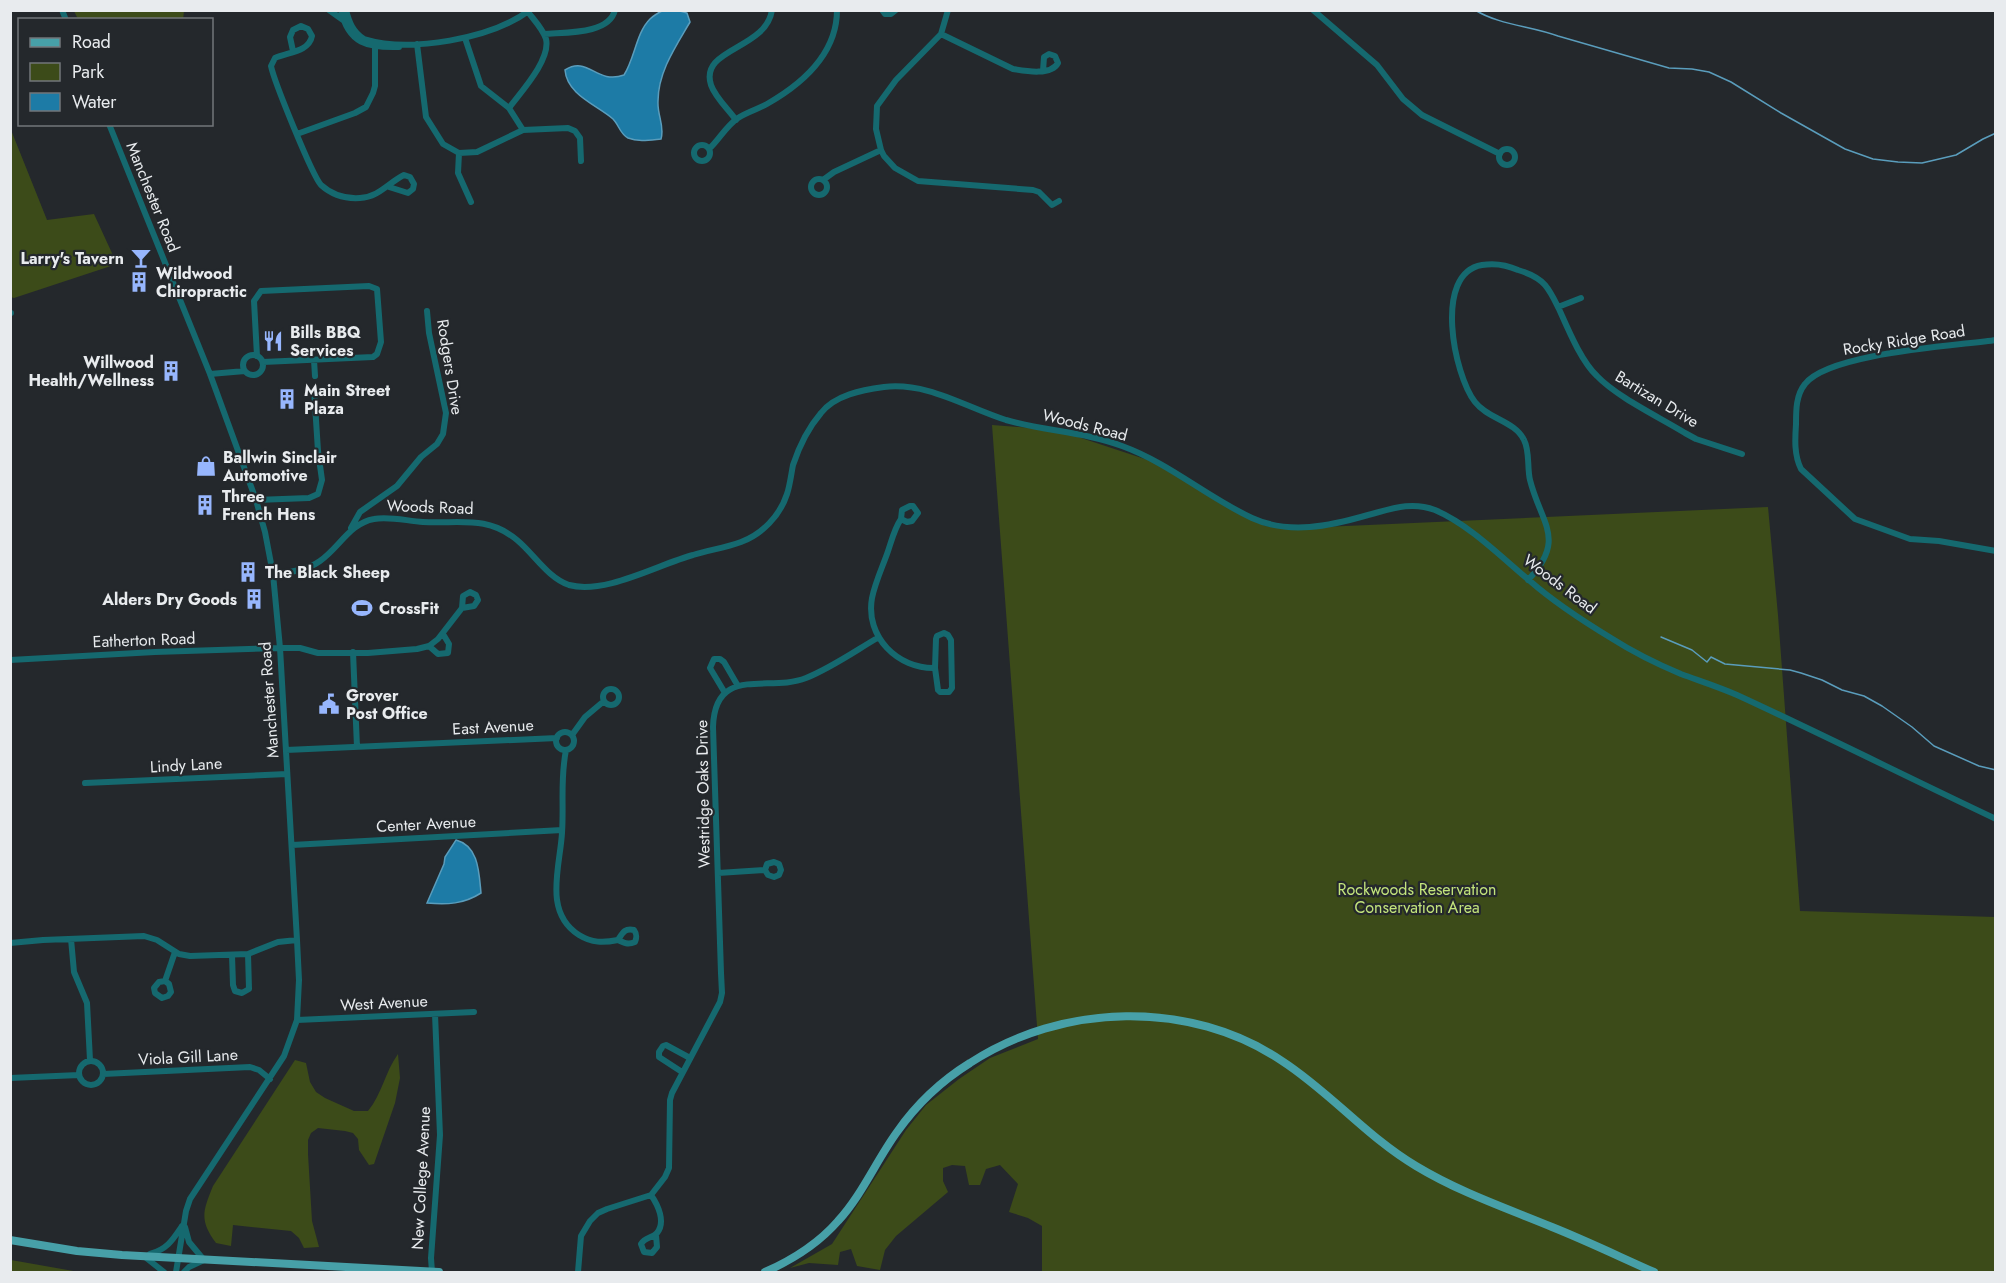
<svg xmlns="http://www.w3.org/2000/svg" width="2006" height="1283" font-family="Jost,sans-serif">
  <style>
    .green { fill: #3c4b19 }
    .water { fill: #1d7ba6; stroke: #5a9dbc; stroke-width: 1.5 }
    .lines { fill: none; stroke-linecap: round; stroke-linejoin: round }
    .stream { stroke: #5a9dbc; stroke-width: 1.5 }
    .minor { stroke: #15696f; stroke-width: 6 }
    .major { stroke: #47a0a8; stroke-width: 8 }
    .labels { text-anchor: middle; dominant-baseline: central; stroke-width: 4.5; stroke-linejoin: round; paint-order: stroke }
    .street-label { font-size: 16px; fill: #e8ebee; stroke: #24282c }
    .poi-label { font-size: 16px; font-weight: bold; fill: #e8ebee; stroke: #24282c; text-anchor: start }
    .park-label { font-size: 16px; fill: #c3e47c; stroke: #24282c }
  </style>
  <rect width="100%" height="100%" fill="#24282c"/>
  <path class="green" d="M74,11H184L183,20L78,19Z
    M11,130L47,220L94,214L117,264L14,298L11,297Z
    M992,425L1057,430L1166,466L1265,526L1301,528L1768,507L1778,615L1800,911L1995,917V1272H1042V1226L1028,1218L1009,1212L1018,1184L1000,1165L986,1169L980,1185H969L965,1166L952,1165L943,1168V1181L948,1192L896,1236L885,1250L880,1270L857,1266L851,1249L840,1252L838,1265L809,1263L790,1268L832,1244L906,1130L926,1105L959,1079L990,1058L1038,1039Z
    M398,1054L400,1078L395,1103L374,1164L369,1165L359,1150L358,1139L353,1133L345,1131L318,1128L311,1133L308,1140V1154L312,1221L319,1247L304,1248L299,1238L291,1231L233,1225L231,1246L216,1243C199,1220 203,1211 213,1186L295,1060L306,1063L310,1082L316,1092L325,1098L354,1111H368C382,1094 385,1072 398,1054Z
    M11,1260L79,1272H11Z"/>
  <path class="water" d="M662,11H680L687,13L690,22C676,46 658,72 658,101C657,115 665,126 661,139C650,140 638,142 628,138C620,134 619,125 613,119C597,105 567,95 565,70C588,55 596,85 624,75C635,58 636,33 650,19C653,16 658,13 662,11Z
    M456,840C479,846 479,873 481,893C464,904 447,905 427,903L444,864L445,857Z"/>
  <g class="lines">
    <path class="stream" d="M1475,10C1499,25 1532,26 1558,36L1669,68L1692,69L1709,72L1731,82L1781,113L1845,149L1873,159L1898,162L1922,163L1956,155L1983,139L1996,133
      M1661,637L1692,650L1707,662L1711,657L1725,664L1790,670L1801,673L1822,680L1842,690L1864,696L1882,706L1912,727L1934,746L1979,766L1996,770"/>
    <path class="minor" d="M62,10L66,20
      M329,10L343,20
      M341,10C348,44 368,48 399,47
      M346,10C349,22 353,32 364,39C410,53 491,39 530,10
      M882,10L885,14H891L896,10
      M948,10L941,34L896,80L877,106L876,129L881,150L884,156L895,168L918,181L1033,190L1039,192L1052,205L1059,201
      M1313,10L1377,65L1403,99L1422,115L1500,154
      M544,34C564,32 609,35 615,10
      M941,34L1013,69C1025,71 1051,76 1058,63L1055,56L1049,54L1044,57L1043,71
      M465,38L481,86L509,108L523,130
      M417,44L426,117L443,144L459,153L477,152L523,130L568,128L575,131L580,138L581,161
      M293,51L290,37L293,30L301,26L308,29L312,36C309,52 288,52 275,58L271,66C274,81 312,175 321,185C332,195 345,199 360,198C379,197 388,183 404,175L410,177L414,184L413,189L408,193L389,187
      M509,108C520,93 551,60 546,39C543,29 534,20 528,12
      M736,120C728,109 715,97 711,85C699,48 766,50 772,10
      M109,124L210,374L256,500L265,532L273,574L280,648L297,940L299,980L297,1020L284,1056L190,1199L186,1211L176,1272
      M297,134L355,113L366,107L373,93L375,86V42
      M694 153a8 8 0 1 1 16 0a8 8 0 1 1-16 0Z
      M709,149C719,140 726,126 738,118C747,112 758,109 767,104C802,84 837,54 837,10
      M1499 157a8 8 0 1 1 16 0a8 8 0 1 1-16 0Z
      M459,153L458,173L471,202
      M811 187a8 8 0 1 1 16 0a8 8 0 1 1-16 0Z
      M823,180L834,172L881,150
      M1558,307L1581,298
      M10,313H11
      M1996,340C1954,346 1829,353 1805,384C1796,395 1796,410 1796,424C1795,439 1794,455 1801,469L1855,519L1910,539L1939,541L1996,551
      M243 365a10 10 0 1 1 20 0a10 10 0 1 1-20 0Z
      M257,356L254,301L261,291L369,286L377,289L381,342L377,354L373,357L263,362
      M314,360L315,376
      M210,374L245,371
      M256,500L309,498L318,494L322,480L318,451L314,389
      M901,519L907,522L912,521L918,513L913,506H910L902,510L901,519C894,529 891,543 887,554C882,568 875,583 872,598C865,637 898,669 935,668L936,639L937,636L944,633L948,635L951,640L952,688L949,692H940L938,690L935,668
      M351,528L360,512L397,486L421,457L437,444L443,434L446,413L429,333L427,311
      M273,574C290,572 306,571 320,561C339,548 350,523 374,519C389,516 407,521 423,522C459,524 487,515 517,540C534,554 548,578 569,585C605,595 659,564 693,555C709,550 725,548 741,542C762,534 780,516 787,494C790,485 791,475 793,465C799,447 809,427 821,413C835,395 862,390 884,387C928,382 965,407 1006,420C1044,431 1085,432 1122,446C1169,463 1207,497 1252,518C1289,535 1330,526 1368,515C1391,509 1411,501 1435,510C1470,525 1501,557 1530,581C1555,603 1583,621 1611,638C1633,652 1657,664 1681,674C1700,681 1719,687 1737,695C1824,735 1909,778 1996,819
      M1528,580C1567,539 1541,524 1530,480C1527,468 1530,451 1524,440C1515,421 1488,419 1475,402C1454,375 1433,273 1482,265C1494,263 1507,265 1518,270C1528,273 1538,277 1545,285C1551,292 1555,301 1559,309C1568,329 1581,361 1597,376C1617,397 1659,417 1685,433L1696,439L1742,454
      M429,646L438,654L448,653L449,644L443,634
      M353,652L357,747
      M10,660L155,652L280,648H300L318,653H368L417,649L429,646L438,639L462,608L474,606L478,600L476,595L470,592L463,596L462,608
      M603 697a8 8 0 1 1 16 0a8 8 0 1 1-16 0Z
      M725,693L710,668L714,659H720L724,662L738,686
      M556 741a9 9 0 1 1 18 0a9 9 0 1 1-18 0Z
      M572,735L585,717L604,701
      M286,750L557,738
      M566,750C560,780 564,803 562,833C560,867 543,912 579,935C592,943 603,943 618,940C624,943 628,945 635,942C637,937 637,934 634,930C625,928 623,932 618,940
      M85,783L287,774
      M292,845L562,830
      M718,873L765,870L768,875L774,877L779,875L781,870L779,864L774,862L767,864L765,870
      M71,939L74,972L87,1003L90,1060
      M10,943L43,940L144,936L157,940L179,954L190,956L248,954L278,942L297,940
      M232,955L233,985L235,991L242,993L249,989L248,954
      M165,981L159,982L154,988L155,993L162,998L168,996L171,992L169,984L165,981L175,952
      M297,1020L474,1012
      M79 1073a12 12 0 1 1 24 0a12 12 0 1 1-24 0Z
      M682,1072L659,1057V1052L663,1046L666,1045L690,1058
      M103,1074L250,1067L259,1070L270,1079
      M10,1078L79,1075
      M651,1195C658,1205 666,1222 657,1233C653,1238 645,1237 641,1244L644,1252L652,1253L657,1247L656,1235
      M150,1254C167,1249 172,1241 182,1226
      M145,1257L164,1272
      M184,1272L189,1267L204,1260L189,1242L185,1227
      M432,1272L431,1258L440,1135L435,1014
      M578,1272L581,1236L590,1221L598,1213L607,1209L651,1195L665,1177L669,1168L670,1100L672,1093L720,1002L722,993L721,973L713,727C715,664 769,693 806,678C831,668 855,651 879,637"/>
    <path class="major" d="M10,1240L77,1251L122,1255L439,1272
      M765,1272C792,1260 818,1244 838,1221C862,1195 876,1161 897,1132C916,1105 941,1081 970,1063C1062,1003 1190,999 1282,1061C1330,1092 1367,1137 1416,1166C1459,1192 1506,1208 1552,1227C1587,1241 1620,1257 1654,1272"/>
  </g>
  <defs>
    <g id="bar-bare" transform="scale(1.62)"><path d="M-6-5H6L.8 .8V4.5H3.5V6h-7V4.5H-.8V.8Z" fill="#97b6fd" stroke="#24282c" stroke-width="2.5" paint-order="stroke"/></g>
    <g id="building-bare" transform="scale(1.62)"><path d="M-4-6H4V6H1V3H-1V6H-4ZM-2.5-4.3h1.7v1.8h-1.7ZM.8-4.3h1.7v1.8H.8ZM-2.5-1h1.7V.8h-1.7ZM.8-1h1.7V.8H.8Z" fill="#97b6fd" stroke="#24282c" stroke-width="2.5" paint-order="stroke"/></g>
    <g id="restaurant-bare" transform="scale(1.62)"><path d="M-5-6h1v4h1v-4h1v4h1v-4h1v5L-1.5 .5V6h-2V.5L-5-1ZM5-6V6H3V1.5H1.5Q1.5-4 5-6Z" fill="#97b6fd" stroke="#24282c" stroke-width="2.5" paint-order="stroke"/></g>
    <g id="shop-bare" transform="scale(1.62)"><path d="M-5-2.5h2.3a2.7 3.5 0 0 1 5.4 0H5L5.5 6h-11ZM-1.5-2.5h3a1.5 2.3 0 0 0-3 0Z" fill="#97b6fd" stroke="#24282c" stroke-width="2.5" paint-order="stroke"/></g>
    <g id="stadium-bare" transform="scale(1.62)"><path d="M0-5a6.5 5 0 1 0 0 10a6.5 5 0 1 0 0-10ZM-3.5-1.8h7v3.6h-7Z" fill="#97b6fd" stroke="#24282c" stroke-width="2.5" paint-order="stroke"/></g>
    <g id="civic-bare" transform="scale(1.62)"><path d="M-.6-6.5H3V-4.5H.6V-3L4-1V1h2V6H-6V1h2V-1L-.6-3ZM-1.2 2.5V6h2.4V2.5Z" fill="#97b6fd" stroke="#24282c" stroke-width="2.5" paint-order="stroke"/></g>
  </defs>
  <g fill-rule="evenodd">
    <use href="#bar-bare" x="141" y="258"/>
    <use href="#building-bare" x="139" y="282"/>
    <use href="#restaurant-bare" x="273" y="341"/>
    <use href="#building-bare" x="171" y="371"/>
    <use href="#building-bare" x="287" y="399"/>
    <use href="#shop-bare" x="206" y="466"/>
    <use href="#building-bare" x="205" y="505"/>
    <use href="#building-bare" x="248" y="572"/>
    <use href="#building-bare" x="254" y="599"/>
    <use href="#stadium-bare" x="362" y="608"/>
    <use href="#civic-bare" x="329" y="704"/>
  </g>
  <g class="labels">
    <g class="street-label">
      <text transform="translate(153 197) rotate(68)">Manchester Road</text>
      <text transform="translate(1904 340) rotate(-9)">Rocky Ridge Road</text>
      <text transform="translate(450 367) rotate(81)">Rodgers Drive</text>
      <text transform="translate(1657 399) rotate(31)">Bartizan Drive</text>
      <text transform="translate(1085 425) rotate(14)">Woods Road</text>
      <text transform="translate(430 507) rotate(2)">Woods Road</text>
      <text transform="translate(1560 584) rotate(37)">Woods Road</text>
      <text transform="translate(144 640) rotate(-2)">Eatherton Road</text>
      <text transform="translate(269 700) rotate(-94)">Manchester Road</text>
      <text transform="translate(493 727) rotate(-3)">East Avenue</text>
      <text transform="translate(186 765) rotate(-3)">Lindy Lane</text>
      <text transform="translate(703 794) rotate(-91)">Westridge Oaks Drive</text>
      <text transform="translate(426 824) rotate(-3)">Center Avenue</text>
      <text transform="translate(384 1003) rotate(-3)">West Avenue</text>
      <text transform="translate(188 1057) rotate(-3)">Viola Gill Lane</text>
      <text transform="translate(421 1178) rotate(-87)">New College Avenue</text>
    </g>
    <g class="poi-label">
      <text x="124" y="258" text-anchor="end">Larry's Tavern</text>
      <text x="156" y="273">Wildwood<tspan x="156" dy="18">Chiropractic</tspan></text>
      <text x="290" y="332">Bills BBQ<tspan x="290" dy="18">Services</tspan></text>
      <text x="154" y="362" text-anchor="end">Willwood<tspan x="154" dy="18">Health/Wellness</tspan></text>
      <text x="304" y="390">Main Street<tspan x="304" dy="18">Plaza</tspan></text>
      <text x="223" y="457">Ballwin Sinclair<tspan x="223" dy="18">Automotive</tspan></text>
      <text x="222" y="496">Three<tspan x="222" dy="18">French Hens</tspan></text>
      <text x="265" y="572">The Black Sheep</text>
      <text x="237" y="599" text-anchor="end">Alders Dry Goods</text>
      <text x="379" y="608">CrossFit</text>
      <text x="346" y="695">Grover<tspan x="346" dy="18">Post Office</tspan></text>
    </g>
    <g class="park-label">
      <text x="1417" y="889">Rockwoods Reservation<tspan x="1417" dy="18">Conservation Area</tspan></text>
    </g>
  </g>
  <rect width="2006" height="1283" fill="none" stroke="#e8ebee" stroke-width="24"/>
  <rect x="18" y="18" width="195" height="108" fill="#24282c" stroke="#72767a" stroke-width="1.5"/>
  <rect x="30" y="38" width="30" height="9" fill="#47a0a8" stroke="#72767a" stroke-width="1.5"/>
  <text x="72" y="48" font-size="18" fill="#e8ebee">Road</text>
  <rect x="30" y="63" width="30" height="18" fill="#3c4b19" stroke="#72767a" stroke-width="1.5"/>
  <text x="72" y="78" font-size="18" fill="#e8ebee">Park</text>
  <rect x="30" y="93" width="30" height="18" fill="#1d7ba6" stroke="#72767a" stroke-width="1.5"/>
  <text x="72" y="108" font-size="18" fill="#e8ebee">Water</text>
</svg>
